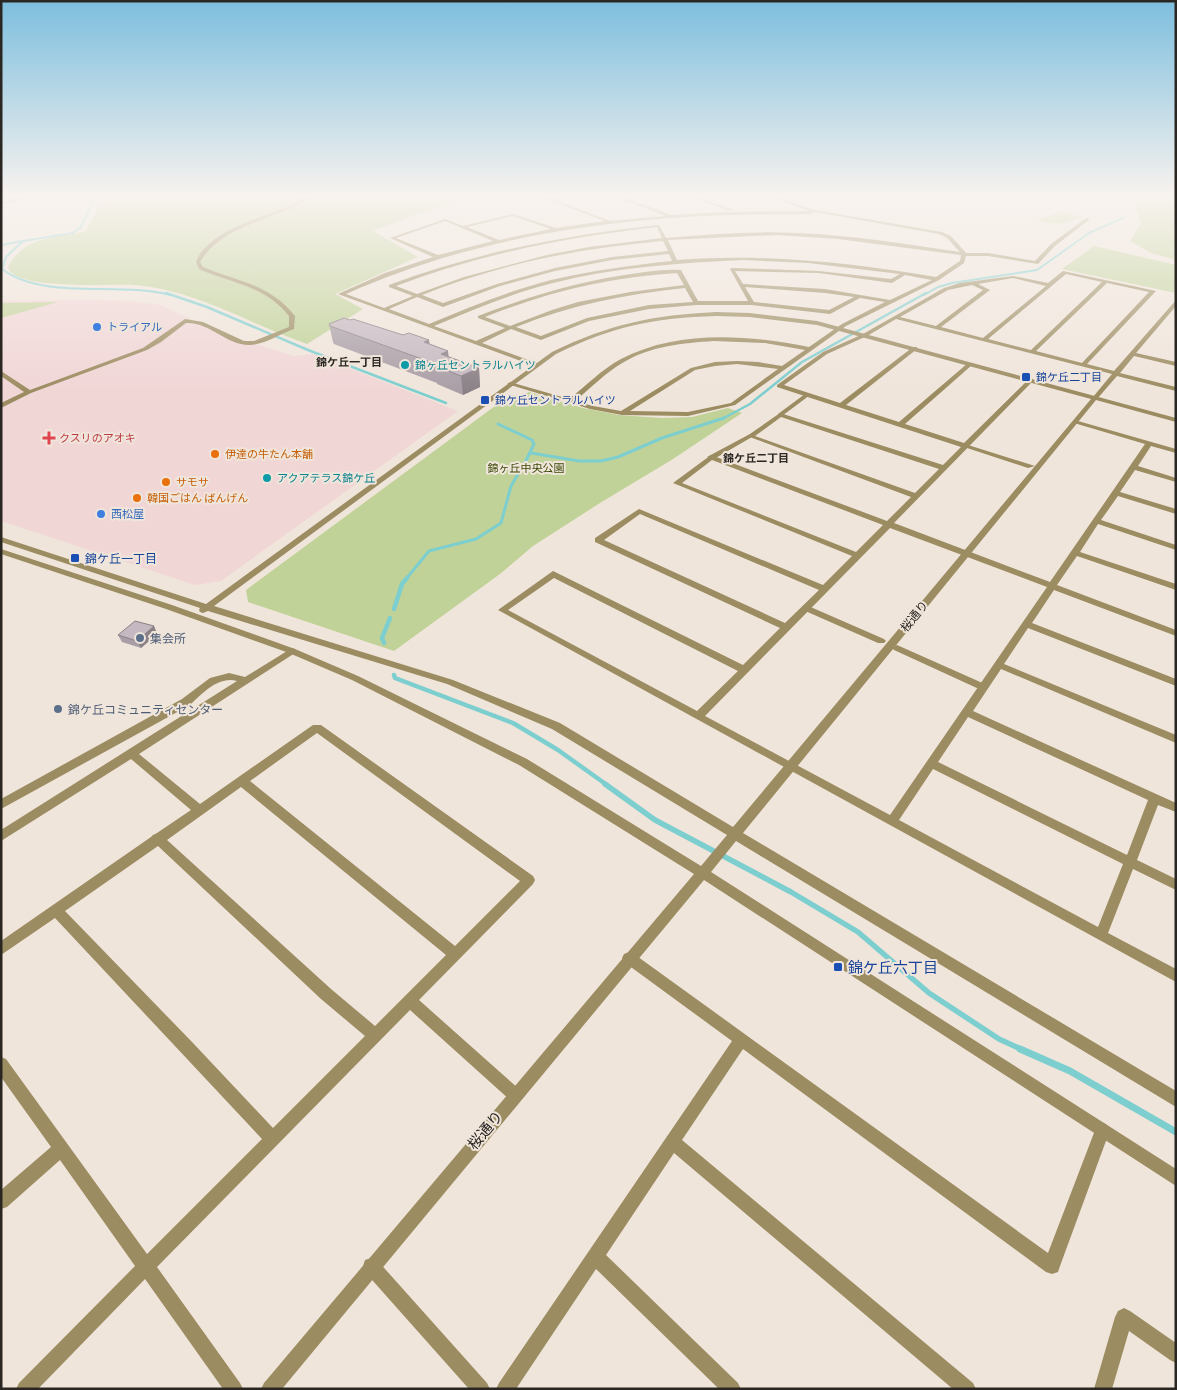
<svg xmlns="http://www.w3.org/2000/svg" width="1177" height="1390" font-family="'PT Sans Narrow','Noto Sans JP',sans-serif">
  <style>
    .commercial { fill: #f1d6d6 }
    .green { fill: #c0d297 }
    .lines { fill: none; stroke-linecap: round; stroke-linejoin: round }
    .stream-far5 { stroke: #7ccecf; stroke-width: 2 }
    .stream-far4 { stroke: #7ccecf; stroke-width: 2.5 }
    .stream-far3 { stroke: #7ccecf; stroke-width: 3 }
    .stream-far2 { stroke: #7ccecf; stroke-width: 4.5 }
    .stream-far1 { stroke: #7ccecf; stroke-width: 5.5 }
    .stream { stroke: #7ccecf; stroke-width: 7 }
    .pedestrian { fill: #9c8c61; fill-rule: evenodd }
    .minor { fill: #9c8c61; fill-rule: evenodd }
    .tertiary { fill: #9c8c61; fill-rule: evenodd }
    .wall { fill: #a99ea6 }
    .shaded-wall { fill: #8a8187 }
    .building { fill: #c5b8c1; stroke: #8a8187 }
    .shop-dot { fill: #3f7fe0; stroke: #f0e5db; stroke-width: 2 }
    .culture-dot { fill: #0f9aa8; stroke: #f0e5db; stroke-width: 2 }
    .transit-dot { fill: #1a4fb4; stroke: #f0e5db; stroke-width: 2 }
    .health-dot { fill: #e0444e; stroke: #f0e5db; stroke-width: 2 }
    .food-dot { fill: #e8710a; stroke: #f0e5db; stroke-width: 2 }
    .service-dot { fill: #5c6f8a; stroke: #f0e5db; stroke-width: 2 }
    .labels { text-anchor: middle; dominant-baseline: central; stroke-width: 4; stroke-linejoin: round; paint-order: stroke }
    .far-shop-label { font-size: 11px; fill: #366cbe; stroke: #f0e5db; text-anchor: start }
    .far-neighbourhood-label { font-size: 11px; font-weight: bold; fill: #2a2622; stroke: #f0e5db }
    .far-culture-label { font-size: 11px; fill: #0d838f; stroke: #f0e5db; text-anchor: start }
    .far-transit-label { font-size: 11px; fill: #164399; stroke: #f0e5db; text-anchor: start }
    .far-health-label { font-size: 11px; fill: #be3a42; stroke: #f0e5db; text-anchor: start }
    .far-food-label { font-size: 11px; fill: #c56008; stroke: #f0e5db; text-anchor: start }
    .far-park-label { font-size: 11px; fill: #3a4905; stroke: #f0e5db }
    .transit-label { font-size: 12px; fill: #164399; stroke: #f0e5db; text-anchor: start }
    .street-label { font-size: 12px; fill: #2a2622; stroke: #f0e5db }
    .service-label { font-size: 12px; fill: #4e5e75; stroke: #f0e5db; text-anchor: start }
    .near-transit-label { font-size: 15px; fill: #164399; stroke: #f0e5db; text-anchor: start }
    .near-street-label { font-size: 15px; fill: #2a2622; stroke: #f0e5db }
  </style>
  <rect width="100%" height="100%" fill="#f0e5db"/>
  <path class="commercial" d="M71,300L132,301L160,305L224,334L294,356L313,354L458,411L221,581L195,585L1,521V301Z"/>
  <path class="green" d="M127,197H492C480,203 460,203 446,206C421,212 397,222 373,231L418,257L335,294L363,309L307,344C249,324 195,289 133,285C108,284 30,289 12,273C10,272 9,269 8,267C23,237 55,237 85,232L100,205Z
    M1063,197H1176V260L1151,253L1130,241L1141,224L1133,200L1073,202Z
    M1061,212L1082,217C1063,225 1057,225 1037,220Z
    M1094,246L1176,265V293L1062,269Z
    M58,302L1,318V303Z
    M529,392L583,408L619,415L661,418L692,417L728,408L742,413L673,459L600,503L533,546L500,574L394,651L248,602L246,590L510,395L520,396Z"/>
  <g class="lines">
    <path class="stream-far5" d="M95,197L81,227L73,233L23,241L6,257L2,269C44,301 120,281 170,295
      M1,245L22,241
      M924,295L938,287L952,283L1037,270L1089,233L1123,218"/>
    <path class="stream-far4" d="M166,293L207,307L308,350L446,403
      M722,419L750,404L802,362L926,293"/>
    <path class="stream-far3" d="M498,424L532,440L534,444L524,465
      M531,453L579,461H601L618,457L662,438L724,418
      M406,579L429,551L476,539L501,523L511,486L520,471"/>
    <path class="stream-far2" d="M394,609L402,584L407,578
      M384,643L382,638L390,618
      M394,675L395,678L513,723L558,750L607,785"/>
    <path class="stream-far1" d="M605,784L655,820L791,892L858,932L929,993L999,1039L1023,1050"/>
    <path class="stream" d="M1020,1049L1070,1071L1176,1132"/>
    <path class="pedestrian" d="M805,394L810,395L782,416H778V414Z
      M750,434L753,436L752,437L714,459L707,457Z
      M964,445H968L1035,466L1028,468L964,447Z
      M806,605L884,639L886,641L884,643H878L803,610L802,608L803,606Z
      M897,645L987,685L988,687L987,689H979L894,650L892,648Z"/>
    <path class="minor" d="M24,197H35L1,204V202Z
      M306,197H311C276,221 223,223 200,262L203,267C238,282 269,283 295,316L294,329C280,334 264,345 249,345C226,345 210,322 186,323L161,342L147,350L31,393L1,408V403L24,392L1,376V371L30,390L143,348L185,319L203,322L244,341H254L289,327V316C264,285 233,284 199,269L196,262C198,258 200,252 204,249C228,222 275,216 306,197Z
      M541,197H548L610,221L666,216L616,197H623L671,215L727,212L810,211L769,197H776L815,210L942,232L951,236L966,253H988L1035,261L1051,244L1086,218L1090,219L1055,246L1038,264L988,256H966L964,263L939,280L846,326L735,405L688,416L622,415L590,409L507,384L510,382L569,399C586,386 602,369 621,359C678,329 748,335 809,347L842,324L885,302L860,298L830,314L752,305H696L649,309L589,321L541,340L511,329L482,343L539,364V366L537,367L338,294L385,273L433,257L390,238L445,219L463,226L513,214L556,228L605,221ZM815,212L939,234L947,238L960,252C906,244 851,235 797,233C754,231 709,234 666,238L659,225C566,235 477,252 389,285V287L413,296L384,308L346,294C467,240 594,220 726,215C754,214 782,215 810,214ZM513,216L551,229L499,240L467,227ZM445,221L493,241L438,255L396,238ZM657,227L662,238L589,247L547,255L464,277L417,294L396,286C480,254 567,237 657,227ZM777,235L838,239L961,255L960,261L936,277C851,263 764,253 677,260L668,240ZM663,241L668,251L612,257L555,268L497,284L443,303L422,295C498,264 581,248 663,241ZM669,254L672,261C631,265 591,271 551,280C509,291 469,307 429,324L389,309L417,297L443,307L500,286L555,271L612,260ZM743,260L808,263L900,274L891,279L819,271L732,268L730,269L748,301H698L681,270C667,269 652,271 638,273C583,280 530,296 478,316V318L505,328L476,341L434,326C473,310 512,293 553,283C616,267 679,263 743,260ZM735,271L819,273L892,283L905,275L932,280L890,300L825,289L743,284ZM677,273L684,285L630,292L578,302L552,310L510,326L485,317C547,292 610,277 677,273ZM745,287L825,293L854,297L829,310L754,302ZM685,288L693,302L649,305L587,318L541,336L516,327C570,305 627,294 685,288ZM714,341L765,343L805,350L782,366L758,362L737,361L715,362L691,368L621,411L593,406L575,401C591,388 606,372 624,362C651,346 683,343 714,341ZM737,364L778,369L731,403L688,412L630,411L695,370L715,366Z
      M690,197H697L734,210L731,211Z
      M1063,271L1156,291L1087,364L1114,371L1176,300V306L1136,353L1176,362V366L1134,356L1120,373L1176,387V391L1117,376L1097,399H1093V397L1112,374L896,319L867,336L827,354L784,385L840,403L913,347H917V349L846,405L899,422L968,363H972V365L905,424L964,443L1029,379H1033V381L894,523L1050,582L1145,444L1074,423V421H1078L1176,449V453L1151,446L1138,466L1176,478V482L1135,470L1120,492L1176,509V514L1118,496L1101,520L1176,545V550L1098,524L1080,552L1176,584V590L1077,556L1057,585L1176,630V636L1054,590L1032,623L1176,679V686L1028,628L1004,664L1176,735V743L1001,669L973,711L1176,803V812L1158,805L1137,860L1176,879V890L1133,869L1108,933L1176,969V982L498,610L553,571L743,665L780,628L595,542V538L639,509L823,585L852,556L673,483L711,455L887,521L911,497L747,436L780,413L943,465L961,447L777,387V385L823,352L863,334L944,288L960,283L1013,276L1048,283ZM1066,274L1102,282L1031,350L988,339ZM1013,278L1046,286L983,338L941,327L990,290L978,284ZM1107,283L1149,292L1082,363L1036,351ZM972,285L983,290L936,326L900,317L948,290ZM781,417L939,469L915,493L755,436ZM712,460L883,525L856,552L682,483ZM640,514L819,590L785,623L604,540ZM890,528L1047,587L890,815L705,716ZM554,578L738,671L697,711L508,610ZM968,717L1148,800L1127,855L938,762ZM933,769L1123,864L1098,927L899,820Z
      M292,648L295,649L297,651L295,653L139,754L200,804L313,725H321L533,876L535,880L533,884L419,1000L520,1090L522,1095L520,1100L515,1102L510,1100L410,1010L157,1267L240,1383L243,1389H223L145,1279L38,1389H16L19,1383L135,1266L60,1160L7,1207L1,1209V1190L51,1147L1,1077V1057L6,1059L147,1254L262,1139L55,918L1,955V941L151,837L153,835L157,833L191,810L131,759L1,841V830L237,681C218,676 203,693 190,705L1,809V799L182,699L210,678L229,673L245,677ZM317,733L520,881L455,946L250,781ZM241,787L446,955L375,1026L331,989L167,840ZM158,846L321,999L365,1036L273,1128L193,1043L65,911Z
      M629,952L634,954L1048,1253L1097,1125L1102,1122L1107,1125L1110,1130L1060,1266L1058,1272L1052,1274L1046,1272L743,1049L682,1140L973,1383L976,1389H953L674,1153L606,1255L738,1383L741,1389H719L596,1269L516,1389H496L499,1383L732,1041L624,962L622,958L624,954Z
      M371,1258L377,1260L487,1383L490,1389H469L365,1272L363,1266L365,1260Z
      M1124,1308L1130,1311L1176,1343V1363L1170,1360L1129,1331L1112,1389H1094L1115,1317L1118,1311Z"/>
    <path class="tertiary" d="M716,312L750,313L817,321L1176,418V422L1096,400L743,833L1176,1091V1107L736,841L711,872L1176,1169V1186L704,880L282,1389H261L264,1383L694,874L519,765L352,680L289,653L166,609L1,554V549L172,605L295,649L358,676L527,759L701,866L727,835L552,729L447,684L208,611L203,613L200,612L199,610L200,608L1,542V537L206,604L552,352C610,324 653,315 716,312ZM716,316L750,317L817,325L1091,399L733,827L560,723L453,680L214,606L556,354C613,326 654,318 716,316Z"/>
  </g>
  <path class="wall" d="M329,324L430,344L448,351V357L479,368L480,387L463,395L437,384V383L334,344L333,342Z
    M154,626L157,634L141,648L122,642L118,635Z"/>
  <path class="shaded-wall" d="M429,340L432,358L424,342Z
    M448,351L450,369L441,354Z
    M479,368L480,387L463,395L461,376Z
    M154,626L157,634L141,648L137,641Z"/>
  <path class="building" d="M344,318L350,320L353,319L403,335L409,333L429,340L424,342L448,351L441,354L479,368L461,376L434,365L436,364L330,326L329,324Z
    M135,621L154,626L137,641L118,635Z"/>
  <linearGradient id="sky" x2="0" y2="1"><stop stop-color="#7dbede"/><stop offset="0.5" stop-color="#f8f3ef"/><stop offset="1" stop-color="#f8f3ef" stop-opacity="0"/></linearGradient>
  <rect width="1177" height="392" fill="url(#sky)"/>
  <g class="shop-dot">
    <circle cx="97" cy="327" r="5"/>
    <circle cx="101" cy="514" r="5"/>
  </g>
  <g class="culture-dot">
    <circle cx="405" cy="365" r="5"/>
    <circle cx="267" cy="478" r="5"/>
  </g>
  <g class="transit-dot">
    <rect x="1021" y="372" width="10" height="10" rx="2.5"/>
    <rect x="480" y="395" width="10" height="10" rx="2.5"/>
    <rect x="70" y="553" width="10" height="10" rx="2.5"/>
    <rect x="833" y="962" width="10" height="10" rx="2.5"/>
  </g>
  <path class="health-dot" d="M46.5 430.5h5v5h5v5h-5v5h-5v-5h-5v-5h5z"/>
  <g class="food-dot">
    <circle cx="215" cy="454" r="5"/>
    <circle cx="166" cy="482" r="5"/>
    <circle cx="137" cy="498" r="5"/>
  </g>
  <g class="service-dot">
    <circle cx="140" cy="638" r="5"/>
    <circle cx="58" cy="709" r="5"/>
  </g>
  <g class="labels">
    <g class="far-shop-label">
      <text x="107" y="327">トライアル</text>
      <text x="111" y="514">西松屋</text>
    </g>
    <g class="far-neighbourhood-label">
      <text x="349" y="362">錦ケ丘一丁目</text>
      <text x="756" y="458">錦ケ丘二丁目</text>
    </g>
    <g class="far-culture-label">
      <text x="415" y="365">錦ヶ丘セントラルハイツ</text>
      <text x="277" y="478">アクアテラス錦ケ丘</text>
    </g>
    <g class="far-transit-label">
      <text x="1036" y="377">錦ケ丘二丁目</text>
      <text x="495" y="400">錦ケ丘セントラルハイツ</text>
    </g>
    <g class="far-health-label">
      <text x="59" y="438">クスリのアオキ</text>
    </g>
    <g class="far-food-label">
      <text x="225" y="454">伊達の牛たん本舗</text>
      <text x="176" y="482">サモサ</text>
      <text x="147" y="498">韓国ごはん ばんげん</text>
    </g>
    <g class="far-park-label">
      <text x="526" y="468">錦ヶ丘中央公園</text>
    </g>
    <g class="transit-label">
      <text x="85" y="558">錦ケ丘一丁目</text>
    </g>
    <g class="street-label">
      <text transform="translate(914 616) rotate(-51)">桜通り</text>
    </g>
    <g class="service-label">
      <text x="150" y="638">集会所</text>
      <text x="68" y="709">錦ケ丘コミュニティセンター</text>
    </g>
    <g class="near-transit-label">
      <text x="848" y="967">錦ケ丘六丁目</text>
    </g>
    <g class="near-street-label">
      <text transform="translate(485 1130) rotate(-50)">桜通り</text>
    </g>
  </g>
  <rect width="1177" height="1390" fill="none" stroke="#2a2622" stroke-width="5"/>
</svg>
